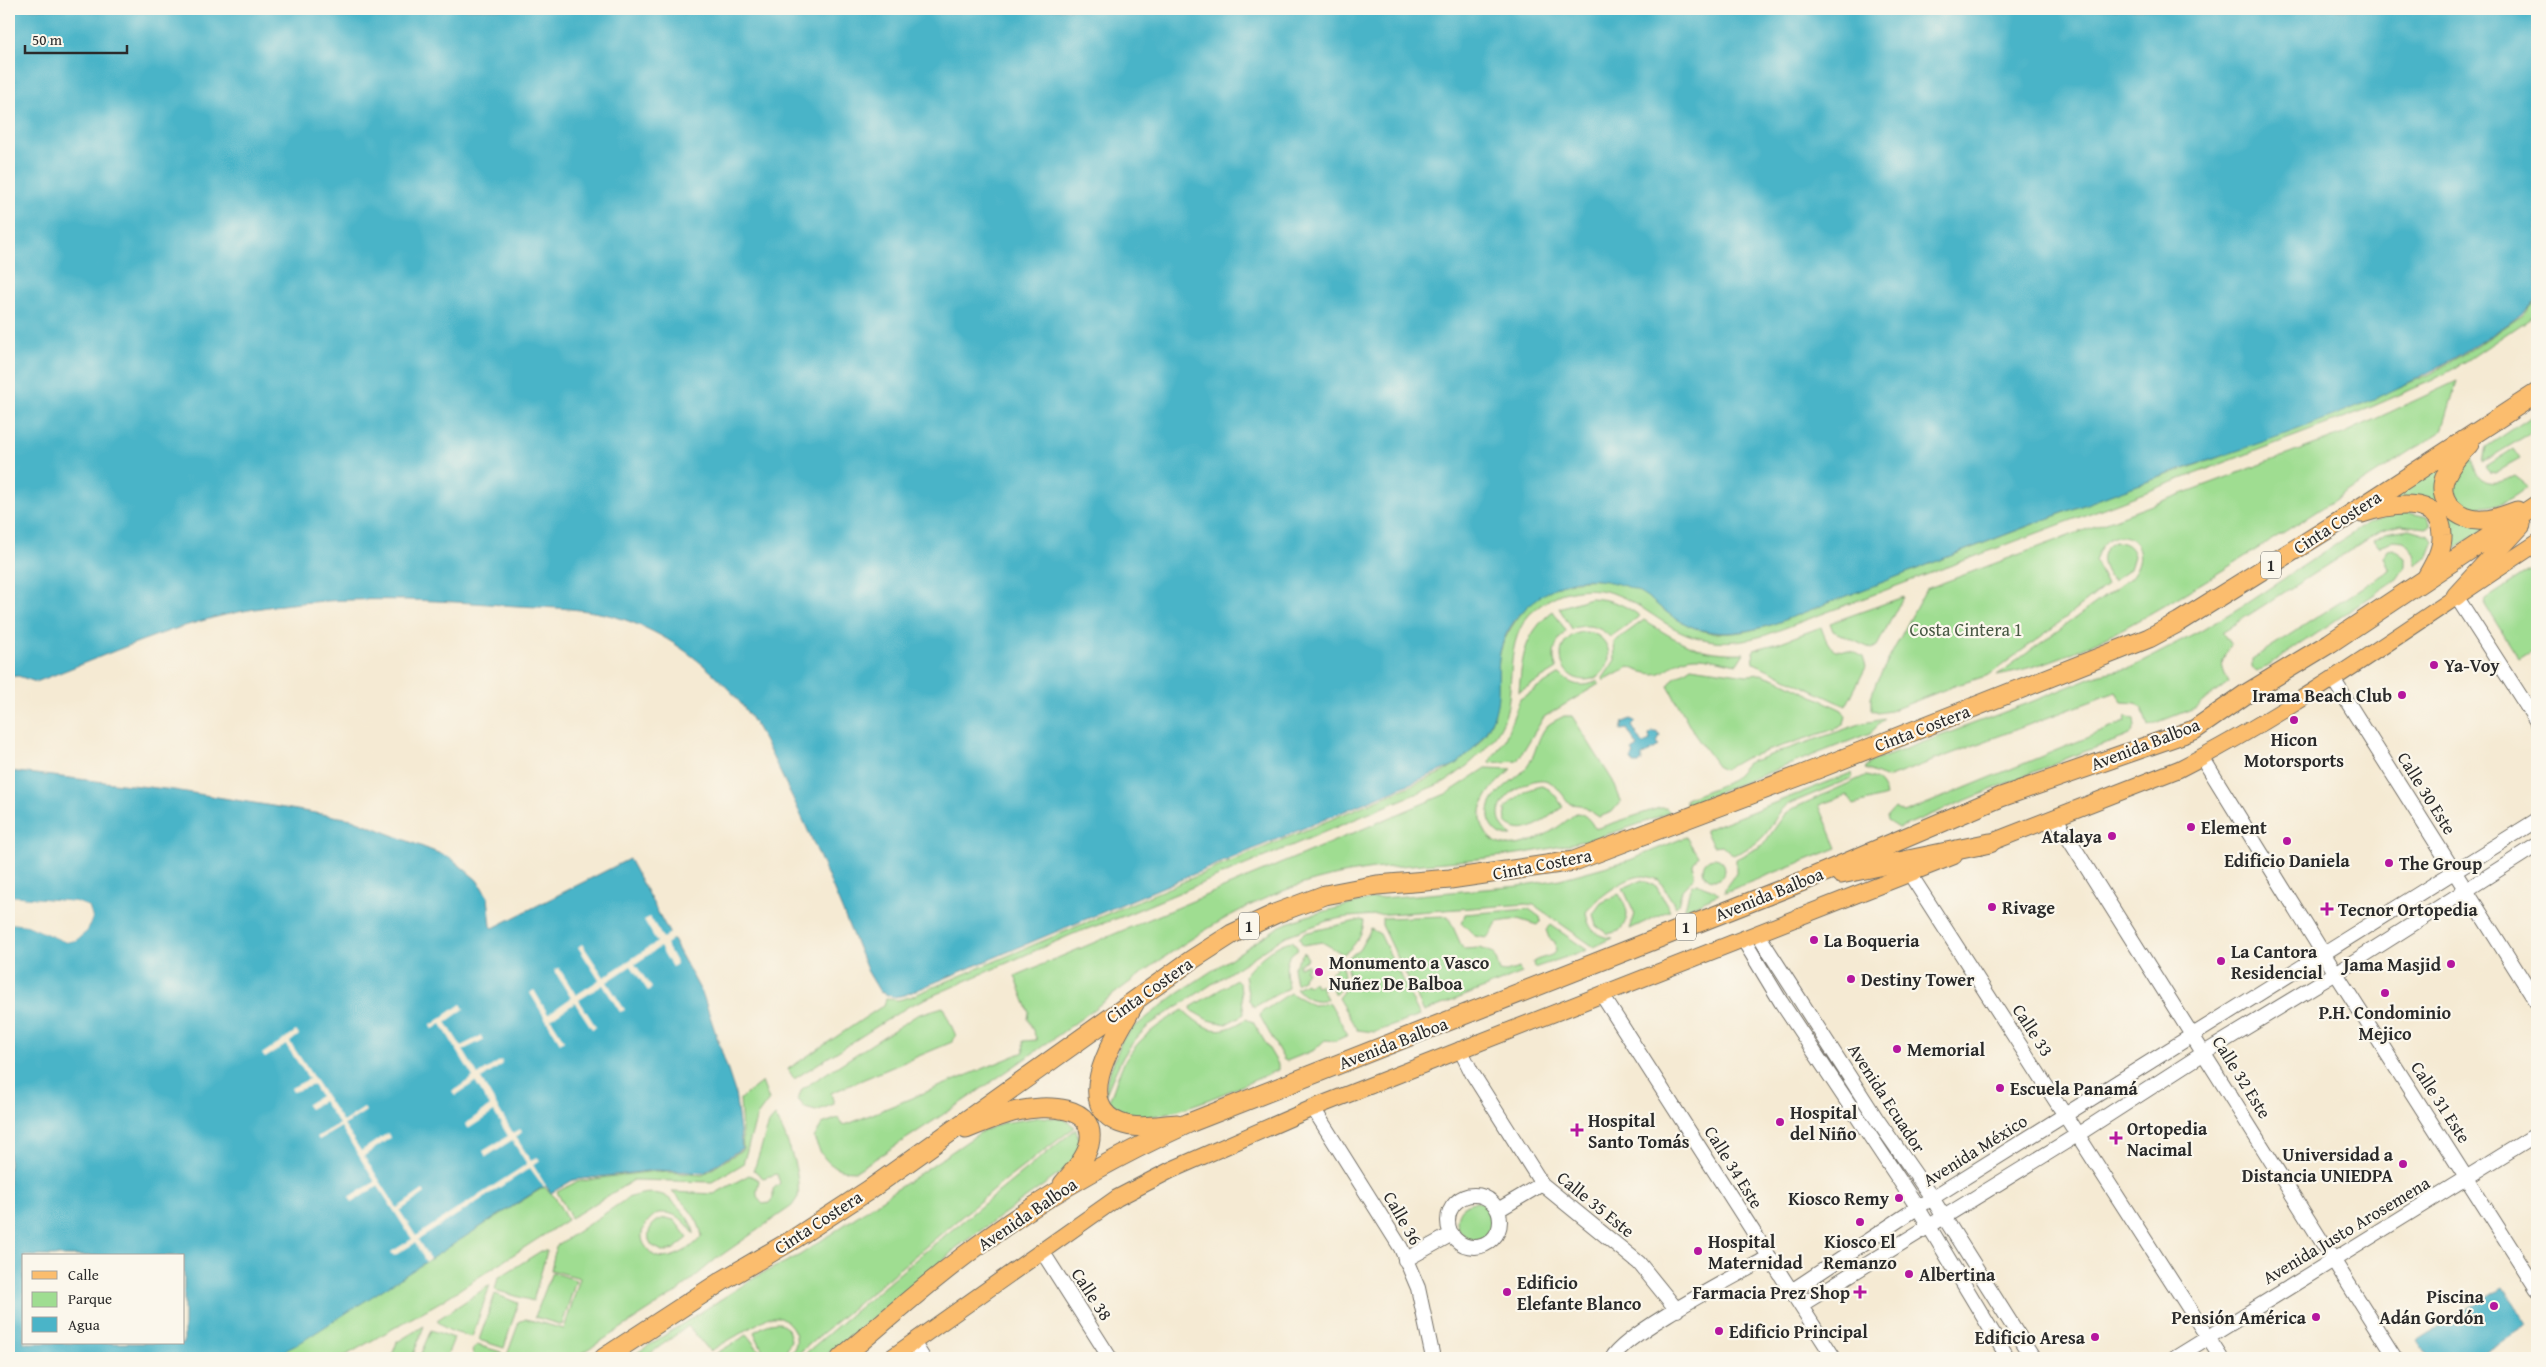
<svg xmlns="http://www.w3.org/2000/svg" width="2546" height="1367" font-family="'Gentium Book Plus',serif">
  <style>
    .green { fill: #9fdd91; stroke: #65845e }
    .water { fill: #4ab4c8; stroke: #3a707a; fill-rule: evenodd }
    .pier { fill: #f5ead3 }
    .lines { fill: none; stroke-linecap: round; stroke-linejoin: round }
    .minor-casing { stroke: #726e66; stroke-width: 16 }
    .major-casing { stroke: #726e66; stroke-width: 18 }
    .highway-casing { stroke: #726e66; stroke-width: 21 }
    .minor { stroke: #fff; stroke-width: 14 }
    .major { stroke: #fbbd6e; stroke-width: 16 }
    .highway { stroke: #fbbd6e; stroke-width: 19 }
    .poi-dot { fill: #b5179e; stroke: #fbf7ec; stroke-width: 2 }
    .labels { text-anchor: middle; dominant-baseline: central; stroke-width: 4.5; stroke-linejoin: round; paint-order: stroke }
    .shield { fill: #fbf7ec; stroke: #696865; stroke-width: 1 }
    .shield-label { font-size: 16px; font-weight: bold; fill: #2b2b2b }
    .street-label { font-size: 18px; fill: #2b2b2b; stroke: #fbf7ec }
    .park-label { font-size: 18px; fill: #485844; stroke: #fbf7ec }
    .poi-label { font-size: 18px; font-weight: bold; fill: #2b2b2b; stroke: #fbf7ec; text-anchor: start }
  </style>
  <rect width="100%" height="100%" fill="#fbf7ec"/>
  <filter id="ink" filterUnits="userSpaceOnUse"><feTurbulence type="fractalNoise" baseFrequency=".02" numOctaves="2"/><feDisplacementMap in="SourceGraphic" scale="10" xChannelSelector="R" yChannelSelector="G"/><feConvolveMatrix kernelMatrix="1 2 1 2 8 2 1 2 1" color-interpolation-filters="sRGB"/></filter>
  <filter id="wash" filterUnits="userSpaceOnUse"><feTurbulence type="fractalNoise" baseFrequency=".0096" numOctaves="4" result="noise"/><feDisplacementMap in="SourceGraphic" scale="20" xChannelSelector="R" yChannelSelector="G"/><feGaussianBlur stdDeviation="1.12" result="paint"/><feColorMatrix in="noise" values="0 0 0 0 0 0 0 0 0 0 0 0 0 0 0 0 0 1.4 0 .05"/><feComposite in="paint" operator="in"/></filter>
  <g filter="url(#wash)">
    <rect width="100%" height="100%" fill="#f5ead3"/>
    <path class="green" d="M2537,299V313L2468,360L2433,380L2367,409L1766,635C1745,641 1724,644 1703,639C1651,628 1628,577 1567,592C1554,595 1539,605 1529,615C1506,642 1514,679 1507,710C1501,739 1468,768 1444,782L1121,917L1073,934L909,1006L794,1079L788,1069L884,1005L886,999L898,1000L910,997L1441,773C1467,759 1491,736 1496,705C1499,690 1497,674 1499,659C1501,641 1513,623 1525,609C1552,578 1600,572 1637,589C1646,593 1653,601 1661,608C1672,617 1689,627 1704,631C1727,637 1749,631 1771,625L2117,492L2214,459L2388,392L2430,374L2475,347L2523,315Z
      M2457,381L2442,431C2362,482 2283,534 2202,583C2138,621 2072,662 1997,675L2130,578C2161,542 2109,513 2095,561L2107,585L2055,626L1989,675L1954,686L1890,711L1878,713L1871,710V697L1876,683L1926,589L2343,434Z
      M2537,413V429L2483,462L2486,447Z
      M2513,449L2520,459L2495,473L2489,472L2485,467Z
      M2472,456C2475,484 2491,488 2515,476L2528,486C2514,498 2498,507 2479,507C2460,508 2449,489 2455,472C2458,465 2466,460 2472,456Z
      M2441,465L2439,492L2494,523L2446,554V522L2392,497Z
      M2405,512L2428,517L2431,526L2426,528L2401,525L2382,530L2222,632L2231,645C2220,660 2220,666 2229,682L2197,707L2148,726L2142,709L2136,703L2122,702L2116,692L1887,778L1865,769L1871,762L2026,704L2100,674L2130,668L2201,631L2247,603L2368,523L2394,513Z
      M2409,529L2429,535L2434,541L2428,556L2416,565L2414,553L2404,541L2394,540L2379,547L2374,540L2385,533Z
      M2115,542C2125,542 2132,546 2134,556L2130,569L2113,581C2102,569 2096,551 2115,542Z
      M2393,549L2405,558V567L2397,579L2266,667L2257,672L2252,668V659L2390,570L2384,557L2388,550Z
      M2537,566V648L2519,659L2485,605L2486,599Z
      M1903,597L1877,646L1872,649L1833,631L1830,623Z
      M1590,598C1610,599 1624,604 1640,616L1610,637C1599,626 1587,623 1572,629L1559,608Z
      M1553,611L1566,631C1556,641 1550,655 1557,669L1519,692C1522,657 1524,634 1553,611Z
      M1644,620C1680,643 1700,655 1744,653L1737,664C1724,662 1707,656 1694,657C1662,660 1673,686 1629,667L1604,681L1603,678L1615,660L1614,642Z
      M1821,627C1834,665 1839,641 1863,657L1866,667L1846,706L1754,663L1753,650L1778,643Z
      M1561 656a24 24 0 1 1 48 0a24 24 0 1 1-48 0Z
      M1691,667L1747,675L1761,674L1784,682L1842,710L1846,716L1844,724L1838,728L1745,758L1724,770L1719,768L1695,735L1668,686L1673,679Z
      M1560,674C1571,686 1583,688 1598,681L1599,684L1544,717L1517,761L1489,763L1505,739L1520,699Z
      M1564,716H1572L1613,781L1621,801L1612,812L1599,817L1581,805L1570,804C1563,796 1558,786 1548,781C1530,773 1474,808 1512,836C1503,836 1495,835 1491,825C1480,796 1513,784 1527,767C1536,755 1537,737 1547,726C1551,722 1559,719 1564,716Z
      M2126,716L2134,719L2135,726L2130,735L2123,738L2075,755L1899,828L1888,821L1887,816L1894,808L1904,813L2125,722Z
      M1885,719L1870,733L1686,805V799L1731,781L1747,763L1863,723Z
      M1486,768L1512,769C1494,784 1470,807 1486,833C1490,839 1497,844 1504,845C1531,848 1557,829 1576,813C1585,813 1591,821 1595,829L1659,808H1666L1670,812C1613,836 1555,850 1494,857C1423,866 1360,864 1291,888C1207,918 1136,979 1064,1031C996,1080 927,1126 856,1171C831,1171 823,1160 814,1138L822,1124L838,1118L842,1125L848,1124L1024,1052L1023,1041L1037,1040L1028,1019L1029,1012L1015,976L1448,793Z
      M1851,773L1852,778L1789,804C1779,810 1776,819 1769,829C1760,843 1748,849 1733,855L1722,845L1713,846L1705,830Z
      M1865,776C1877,777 1884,785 1886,796L1854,805L1847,795L1819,805L1837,848L1725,892V888L1736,873V859L1763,845L1785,814L1794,808Z
      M1541,786C1552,788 1557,798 1563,807C1545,818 1525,841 1506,823L1505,809C1514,798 1527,789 1541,786Z
      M1686,837L1698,856L1693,864L1694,877L1682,890L1678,905L1676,907L1659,880C1654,879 1648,876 1643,876C1626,876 1596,899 1586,912C1588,929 1596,937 1613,938L1594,947L1534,905L1526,904L1348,917L1327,921L1286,936L1152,1023C1126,1045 1118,1065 1105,1096L1107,1079L1122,1040L1132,1029L1178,993L1280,926L1307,916L1372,899L1519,886L1560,879L1630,860Z
      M1703 869a11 11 0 1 1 22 0a11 11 0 1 1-22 0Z
      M1642,880L1656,886L1670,910L1630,929L1635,914L1623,888Z
      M1698,883C1705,888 1714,888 1719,894L1684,910C1688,902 1687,893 1692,885Z
      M1619,894C1628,909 1631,917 1619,931L1608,934L1596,926L1593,914L1601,903Z
      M1529,909L1540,917L1541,921L1537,925L1518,919L1497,922L1491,934L1486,938L1475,936L1462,923L1465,914Z
      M1448,916L1463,949L1480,948L1494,953L1500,971L1506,972L1519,968L1522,973L1424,1012L1382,925V918Z
      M1361,920L1364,921C1363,934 1354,948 1343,954L1322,942L1303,945L1299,938L1304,933Z
      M1551,925L1587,950L1534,968L1533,962C1540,957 1549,958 1556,952L1555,942L1549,938L1546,930Z
      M1371,929L1380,934L1420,1016L1375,1032L1357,1030L1338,998C1353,980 1347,977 1346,959L1359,950Z
      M1293,941L1298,949C1281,959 1287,973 1288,988L1254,1007L1249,1000L1245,975C1255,962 1277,942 1293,941Z
      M1304,952L1308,959L1298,965L1299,967L1307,964L1309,967L1305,969L1307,973L1303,976L1304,979L1296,984L1293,968Z
      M1340,962C1346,974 1345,985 1335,995L1330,984L1331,982L1329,978L1333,976L1331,972L1336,969L1335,966Z
      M1236,980L1240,984L1244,1014L1226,1024L1208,1020L1192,1011L1191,1007Z
      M1313,982L1316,986L1320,985L1327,999C1315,1003 1304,998 1296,988L1306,983L1308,986Z
      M1290,993L1313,1005L1330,1003L1348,1035L1335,1041L1325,1040L1314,1050L1287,1061L1284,1060L1260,1016L1262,1012Z
      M943,1007L956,1036L952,1042L831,1093L834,1104L816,1111L805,1108L798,1099L802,1089L917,1015Z
      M1183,1010C1206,1031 1219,1037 1246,1019L1253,1022L1278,1064V1070C1246,1083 1154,1129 1122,1115C1117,1113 1112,1106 1108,1102C1114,1092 1116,1080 1121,1069C1134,1041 1157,1025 1183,1010Z
      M762,1082L769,1100L757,1116L743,1164L712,1182L634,1180L571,1218L557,1192L576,1182L608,1177L656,1171L703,1175L743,1149L740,1099Z
      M775,1116C787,1136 801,1174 798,1197L792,1206L716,1259L677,1292L575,1358H506L519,1322L526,1319L564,1329L580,1278L551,1270L556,1246L628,1198C638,1194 648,1192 659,1194C671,1195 695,1223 694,1234C684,1220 677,1212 658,1213C646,1220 636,1234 646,1247C649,1251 653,1256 658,1257C672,1261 694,1247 702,1236C699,1218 685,1204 672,1192L714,1194L749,1175L759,1180C758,1190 753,1195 763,1204L769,1203L773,1198V1189L780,1183L777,1174L763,1178L754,1170L769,1123Z
      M1041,1117L1064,1119L1075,1127L998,1186L793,1358H785C803,1346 798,1328 781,1317H769L710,1351L688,1326L644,1358H629L759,1275L800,1255L981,1132L1002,1123Z
      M1076,1129L1080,1144L1077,1155L1062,1172L956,1248L923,1280L822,1358H800L921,1255Z
      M544,1187L555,1197L567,1220L440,1302L341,1358H270Z
      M1457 1221a19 19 0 1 1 38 0a19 19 0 1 1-38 0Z
      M666,1218L674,1220L688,1238L674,1249L664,1252L651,1245C644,1232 653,1220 666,1218Z
      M541,1251H547L533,1301L495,1290L498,1278Z
      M552,1272L576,1280L562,1325L535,1317Z
      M490,1285L472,1337C459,1333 445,1332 437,1320Z
      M495,1294L518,1303L504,1348L479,1340Z
      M778,1322L788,1329L791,1340L786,1351L774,1356L763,1351L754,1332L770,1323Z
      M424,1326L412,1358H391L397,1342Z
      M431,1330L454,1338L446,1358H419Z
      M747,1335L765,1358H711L712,1356Z
      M477,1345L501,1352L502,1358H475L472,1351Z"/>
    <path class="water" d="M9,9H2537V299C2520,318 2499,330 2477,344C2369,414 2241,447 2121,491C2004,534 1888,581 1771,625C1727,637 1699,638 1661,608C1647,596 1636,588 1618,584C1604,580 1584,577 1569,582C1536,593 1503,622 1499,659C1497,676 1500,693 1496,709C1489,732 1475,749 1457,764L905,995L894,997L880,992L868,972C841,908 815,842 784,780C769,750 756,720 733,694C705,663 671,637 631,622C595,608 556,608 517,606C431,600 342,594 255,609C180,621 107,655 36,682L18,676L9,677Z
      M1631,719L1636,722L1632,726L1643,744L1650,741L1649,735L1652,732H1657L1660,736L1657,743L1659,746L1642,756V761L1639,764H1634L1631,759L1634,754L1632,751L1638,747L1627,729L1621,730L1623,722Z
      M9,771L174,790L352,819L451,858L477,880L488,897L491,926L493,928L629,859L703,995L735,1092L742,1148L704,1173L656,1170L573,1180L551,1193L546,1186L538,1190L298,1344L271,1358H9V923L27,925L66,942L76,940L87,931L92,918L89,907L76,902L9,896ZM24,1256H184V1343H24Z
      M2503,1287L2527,1325L2475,1358H2428L2417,1341Z"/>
    <path class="pier" d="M9,896L76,902L89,907L92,918L87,931L76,940L66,942L27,925L9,923V920L28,922L66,939L75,938L85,930L90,918L87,909L75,904L9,898Z
      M650,917L663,938L670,933L674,938L666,944L677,964L672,967L660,947L635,964L652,988L648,991L631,966L607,982L625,1010L620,1012L603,985L579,1000L596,1027L592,1029L575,1003L551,1019L564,1040L560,1043L530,993L534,990L548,1014L571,998L554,970L559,968L576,995L599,980L578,947L582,944L604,977L657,942L644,920Z
      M461,1004L464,1009L446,1022L461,1046L481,1036L483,1040L463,1050L478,1075L501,1060L503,1064L481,1079L513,1133L520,1129L522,1132L516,1137L531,1161L537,1157L540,1160L533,1165L546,1186L544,1187L530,1168L418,1240L430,1259L426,1262L415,1243L394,1256L391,1252L412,1239L378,1186L352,1202L349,1197L375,1182L341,1127L319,1140L317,1137L339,1124L323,1101L309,1109L306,1105L320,1096L313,1085L293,1092L291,1088L309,1079L286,1045L265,1058L262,1054L296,1031L299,1035L290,1042L343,1122L364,1108L366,1111L344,1125L361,1151L388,1133L390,1138L364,1156L397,1208L423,1190L425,1193L400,1211L416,1236L527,1164L512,1140L486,1157L483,1151L508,1136L494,1112L468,1129L465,1124L490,1106L475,1082L455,1096L452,1092L473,1077L441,1024L433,1029L430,1026Z"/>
  </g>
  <g filter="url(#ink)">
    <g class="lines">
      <g class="minor-casing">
        <path id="minor" d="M2456,596L2537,722
          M2333,679L2537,1003
          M2202,757L2323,953L2537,1289
          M2055,817L2395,1358
          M1910,874L2221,1358
          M1757,933L1876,1118L1932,1198L2033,1358
          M1743,939L1781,1002L1918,1208L2008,1358
          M1602,995L1834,1358
          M1460,1049L1472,1073L1542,1184L1639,1263L1677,1310
          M1313,1108L1401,1248L1418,1288L1433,1358
          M1448 1221a26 26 0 1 1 52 0a26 26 0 1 1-52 0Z
          M1498,1210L1542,1184
          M1042,1251L1110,1358
          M1405,1260L1452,1234
          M1790,1292L1932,1198L2537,820
          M1801,1305L2077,1135L2204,1053L2336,973L2537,845
          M913,1342L923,1358
          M1612,1358C1628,1331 1736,1276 1769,1257
          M2175,1358L2537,1134"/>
      </g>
      <g class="major-casing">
        <path id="major" d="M1979,847L2179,769C2304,705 2419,620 2537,543
          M891,1358L1117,1198L1171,1170L1313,1108L1954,856"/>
      </g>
      <g class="highway-casing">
        <path id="highway" d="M2469,444C2460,453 2451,464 2446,475C2434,500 2459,522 2483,520C2495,520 2505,515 2517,511
          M2362,513C2387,505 2441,493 2442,535C2443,551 2433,566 2426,579
          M2456,596L2521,525
          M1841,874L1990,843
          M1135,1002C1119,1032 1069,1103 1120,1123C1137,1130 1159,1125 1177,1124
          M966,1129C983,1122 1000,1115 1017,1111C1043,1105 1099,1103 1089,1145C1085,1160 1072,1173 1063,1184
          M604,1358L722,1281L794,1239L869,1190L1193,959L1232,934L1277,913L1325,895L1377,885L1450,879L1574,861L1802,775L2149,638L2179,622L2342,520L2537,393
          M841,1358C890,1317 939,1273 991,1236C1053,1191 1119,1155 1189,1123L1806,880L2001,797L2194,730L2246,694L2330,643L2537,505"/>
      </g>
      <use href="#minor" class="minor"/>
      <use href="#major" class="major"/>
      <use href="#highway" class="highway"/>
    </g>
  </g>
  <g class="poi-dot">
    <circle cx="2434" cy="665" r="5"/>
    <circle cx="2402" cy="695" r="5"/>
    <circle cx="2294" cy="720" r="5"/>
    <circle cx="2191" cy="827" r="5"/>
    <circle cx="2112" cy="836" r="5"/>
    <circle cx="2287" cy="841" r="5"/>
    <circle cx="2389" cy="863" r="5"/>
    <circle cx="1992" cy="907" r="5"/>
    <path d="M2324.5 901.5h5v5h5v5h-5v5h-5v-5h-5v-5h5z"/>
    <circle cx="1814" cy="940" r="5"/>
    <circle cx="2221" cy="961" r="5"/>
    <circle cx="2451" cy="964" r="5"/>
    <circle cx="1319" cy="972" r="5"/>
    <circle cx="1851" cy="979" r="5"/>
    <circle cx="2385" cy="993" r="5"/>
    <circle cx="1897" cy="1049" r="5"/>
    <circle cx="2000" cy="1088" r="5"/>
    <circle cx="1780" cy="1122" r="5"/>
    <path d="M1574.5 1122.5h5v5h5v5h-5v5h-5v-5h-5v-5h5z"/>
    <path d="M2113.5 1130.5h5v5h5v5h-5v5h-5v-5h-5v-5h5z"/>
    <circle cx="2403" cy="1164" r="5"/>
    <circle cx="1899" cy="1198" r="5"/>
    <circle cx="1860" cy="1222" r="5"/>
    <circle cx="1698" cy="1251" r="5"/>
    <circle cx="1909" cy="1274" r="5"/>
    <circle cx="1507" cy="1292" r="5"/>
    <path d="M1857.5 1284.5h5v5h5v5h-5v5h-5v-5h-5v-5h5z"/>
    <circle cx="2494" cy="1306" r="5"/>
    <circle cx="2316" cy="1317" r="5"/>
    <circle cx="1719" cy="1331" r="5"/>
    <circle cx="2095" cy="1337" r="5"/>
  </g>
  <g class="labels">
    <g class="shield">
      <rect x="2261" y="551.5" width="20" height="27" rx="4"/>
      <rect x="1239" y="912.5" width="20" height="27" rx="4"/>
      <rect x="1676" y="913.5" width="20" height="27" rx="4"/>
    </g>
    <g class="shield-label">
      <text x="2271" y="565">1</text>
      <text x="1249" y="926">1</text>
      <text x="1686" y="927">1</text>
    </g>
    <g class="street-label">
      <text transform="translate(2337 522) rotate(-33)">Cinta Costera</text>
      <text transform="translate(1922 728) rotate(-21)">Cinta Costera</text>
      <text transform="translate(2145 744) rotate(-21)">Avenida Balboa</text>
      <text transform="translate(2427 793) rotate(58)">Calle 30 Este</text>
      <text transform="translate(1542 864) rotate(-11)">Cinta Costera</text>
      <text transform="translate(1769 894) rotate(-22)">Avenida Balboa</text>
      <text transform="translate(1149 990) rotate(-35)">Cinta Costera</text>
      <text transform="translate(2033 1030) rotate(57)">Calle 33</text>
      <text transform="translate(1393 1043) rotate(-21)">Avenida Balboa</text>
      <text transform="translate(2242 1077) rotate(58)">Calle 32 Este</text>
      <text transform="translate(1887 1098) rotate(57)">Avenida Ecuador</text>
      <text transform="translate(2441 1102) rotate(57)">Calle 31 Este</text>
      <text transform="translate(1975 1150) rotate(-32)">Avenida México</text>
      <text transform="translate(1734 1167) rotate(58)">Calle 34 Este</text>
      <text transform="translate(1596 1204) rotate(39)">Calle 35 Este</text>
      <text transform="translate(1027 1214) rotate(-34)">Avenida Balboa</text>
      <text transform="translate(1403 1218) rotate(60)">Calle 36</text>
      <text transform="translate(818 1222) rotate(-33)">Cinta Costera</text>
      <text transform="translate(2346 1230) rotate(-31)">Avenida Justo Arosemena</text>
      <text transform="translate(1092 1294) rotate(57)">Calle 38</text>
    </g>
    <g class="park-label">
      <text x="1966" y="629">Costa Cintera 1</text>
    </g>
    <g class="poi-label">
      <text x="2444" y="665">Ya-Voy</text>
      <text x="2392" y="695" text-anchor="end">Irama Beach Club</text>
      <text x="2294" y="739" text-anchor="middle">Hicon<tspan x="2294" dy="21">Motorsports</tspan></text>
      <text x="2201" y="827">Element</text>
      <text x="2102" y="836" text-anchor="end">Atalaya</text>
      <text x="2287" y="860" text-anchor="middle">Edificio Daniela</text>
      <text x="2399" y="863">The Group</text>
      <text x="2002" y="907">Rivage</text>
      <text x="2338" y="909">Tecnor Ortopedia</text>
      <text x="1824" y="940">La Boqueria</text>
      <text x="2231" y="951">La Cantora<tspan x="2231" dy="21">Residencial</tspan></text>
      <text x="1329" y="962">Monumento a Vasco<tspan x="1329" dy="21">Nuñez De Balboa</tspan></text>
      <text x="2441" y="964" text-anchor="end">Jama Masjid</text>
      <text x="1861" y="979">Destiny Tower</text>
      <text x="2385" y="1012" text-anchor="middle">P.H. Condominio<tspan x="2385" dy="21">Mejico</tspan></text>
      <text x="1907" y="1049">Memorial</text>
      <text x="2010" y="1088">Escuela Panamá</text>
      <text x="1790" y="1112">Hospital<tspan x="1790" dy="21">del Niño</tspan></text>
      <text x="1588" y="1120">Hospital<tspan x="1588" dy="21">Santo Tomás</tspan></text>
      <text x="2127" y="1128">Ortopedia<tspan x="2127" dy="21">Nacimal</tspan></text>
      <text x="2393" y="1154" text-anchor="end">Universidad a<tspan x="2393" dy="21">Distancia UNIEDPA</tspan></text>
      <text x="1889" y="1198" text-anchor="end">Kiosco Remy</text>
      <text x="1708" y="1241">Hospital<tspan x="1708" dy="21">Maternidad</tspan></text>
      <text x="1860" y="1241" text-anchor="middle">Kiosco El<tspan x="1860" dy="21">Remanzo</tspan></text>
      <text x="1919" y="1274">Albertina</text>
      <text x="1517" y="1282">Edificio<tspan x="1517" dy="21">Elefante Blanco</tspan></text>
      <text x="1850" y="1292" text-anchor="end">Farmacia Prez Shop</text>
      <text x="2484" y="1296" text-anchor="end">Piscina<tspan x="2484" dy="21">Adán Gordón</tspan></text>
      <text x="2306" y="1317" text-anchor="end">Pensión América</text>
      <text x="1729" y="1331">Edificio Principal</text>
      <text x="2085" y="1337" text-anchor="end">Edificio Aresa</text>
    </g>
  </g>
  <rect width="2546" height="1367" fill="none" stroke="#fbf7ec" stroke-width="30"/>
  <rect x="22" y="1254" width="162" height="90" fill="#fbf7ec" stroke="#a8a59f"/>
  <rect x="32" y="1271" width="25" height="8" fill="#fbbd6e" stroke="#a8a59f"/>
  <text x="68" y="1280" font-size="15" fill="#2b2b2b">Calle</text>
  <rect x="32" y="1292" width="25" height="15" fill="#9fdd91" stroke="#a8a59f"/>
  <text x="68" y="1304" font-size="15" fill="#2b2b2b">Parque</text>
  <rect x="32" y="1317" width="25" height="15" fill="#4ab4c8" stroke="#a8a59f"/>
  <text x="68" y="1330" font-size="15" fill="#2b2b2b">Agua</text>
  <path d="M25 45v8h102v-8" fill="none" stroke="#2b2b2b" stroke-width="2.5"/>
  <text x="32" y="45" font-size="15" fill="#2b2b2b" stroke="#fbf7ec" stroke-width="4" paint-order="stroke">50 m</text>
</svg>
